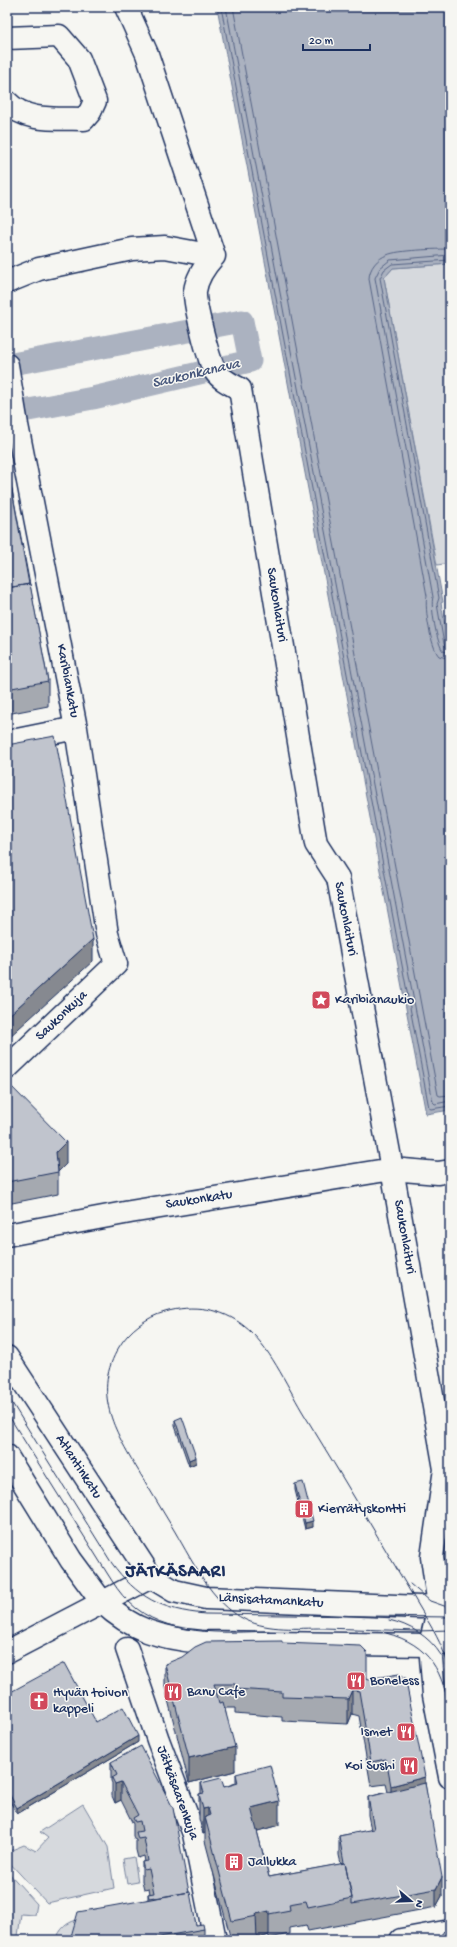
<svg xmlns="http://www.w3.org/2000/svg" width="457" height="1947" font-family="'Gochi Hand',sans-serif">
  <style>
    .green { fill: #d6d9dd; stroke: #78849e }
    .water { fill: #abb2c0; stroke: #717e99 }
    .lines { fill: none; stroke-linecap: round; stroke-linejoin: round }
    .shore { stroke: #556385; stroke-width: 1 }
    .canal { stroke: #abb2c0; stroke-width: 23 }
    .minor-casing { stroke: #1b2f5e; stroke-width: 25 }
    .major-casing { stroke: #1b2f5e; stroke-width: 25 }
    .minor { stroke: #f6f6f2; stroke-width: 22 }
    .major { stroke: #f6f6f2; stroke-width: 22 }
    .tram { stroke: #1b2f5e; stroke-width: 1 }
    .wall { fill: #a5a9b0; stroke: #1b2f5e }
    .shaded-wall { fill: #868990; stroke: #1b2f5e }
    .building { fill: #c0c4cd; stroke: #1b2f5e }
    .labels { text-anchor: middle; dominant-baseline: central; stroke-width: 3; stroke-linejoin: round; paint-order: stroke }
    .street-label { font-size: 14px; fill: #1b2f5e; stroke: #f6f6f2 }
    .poi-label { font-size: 14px; fill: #1b2f5e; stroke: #f6f6f2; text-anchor: start }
    .water-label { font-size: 15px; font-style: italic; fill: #46567b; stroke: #f6f6f2 }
    .district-label { font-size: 18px; font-weight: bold; letter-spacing: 1px; fill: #1b2f5e; stroke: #f6f6f2 }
  </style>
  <rect width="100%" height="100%" fill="#f6f6f2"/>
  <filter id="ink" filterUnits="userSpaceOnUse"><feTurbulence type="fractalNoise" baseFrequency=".025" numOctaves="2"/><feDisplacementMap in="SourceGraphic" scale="8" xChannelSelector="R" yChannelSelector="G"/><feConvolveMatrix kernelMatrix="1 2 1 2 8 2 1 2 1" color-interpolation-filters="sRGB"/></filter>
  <g filter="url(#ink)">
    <path class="green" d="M450,264V563L437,565L384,278L393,268Z
      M83,1804L108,1847L114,1888L47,1903L7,1860V1852L24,1845L36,1851L48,1838L40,1832Z
      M134,1857L138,1882L127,1884L123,1859Z
      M7,1871L37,1904L35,1915L21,1914L18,1936H22V1940H7Z
      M106,1916L76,1940H56C64,1916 85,1919 106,1916Z"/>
    <path class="water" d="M217,7H450V264L393,268L384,278L443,602L441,603L450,654V1110L426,1114Z"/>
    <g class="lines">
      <path class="shore" d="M221,7L429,1108L431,1109L450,1106
        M226,7L433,1102L435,1104L450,1101
        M233,7L438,1095L440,1096L450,1095
        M450,249C437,249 397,250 387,255C378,258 369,268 369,279L427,596C424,608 431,648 439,656L450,659
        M450,255L390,260L380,268L375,278L433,597C430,606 437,644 443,651L450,653
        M450,260L392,264L384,270L380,278L439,598L437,604L444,644L446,647L450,648"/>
      <path class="canal" d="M7,365L242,321L250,361L93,398L7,414"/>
      <g class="minor-casing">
        <path id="minor" d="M126,7L147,54L214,256
          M7,38L59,36L79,59L95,101L90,112L84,119C58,118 26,123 7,102
          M214,256C205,266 197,277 195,291C194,303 208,359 215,371C221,380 231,384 240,389L316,844L338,878L392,1169L445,1469L432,1557L439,1606L450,1624
          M7,282L39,269L132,249L165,247L214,256
          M7,365L17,425L76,728L107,934L116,964L7,1068
          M7,742L76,728
          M7,1235L130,1212L392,1169L438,1173L450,1171
          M7,1357L151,1577L7,1652
          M7,1456L71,1560L102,1602
          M439,1606L430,1645L434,1695L450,1777
          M127,1649L158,1740L194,1834L215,1940
          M401,1940L450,1931"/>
      </g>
      <g class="major-casing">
        <path id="major" d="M151,1577L174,1591L206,1598L420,1607L450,1604
          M102,1602C133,1631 161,1638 201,1642L430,1645L450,1643"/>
      </g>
      <use href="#minor" class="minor"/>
      <use href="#major" class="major"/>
      <path class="tram" d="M7,1395L111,1562C137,1598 162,1610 205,1614L450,1617
        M7,1413L107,1573C114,1584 120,1594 129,1602C165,1637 223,1633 269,1631
        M410,1584L430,1601L450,1608
        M389,1620C410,1625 429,1636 441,1655
        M450,1630L417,1631C386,1630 355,1629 323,1628C298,1628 269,1631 246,1620C211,1604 190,1556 171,1525C160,1507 149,1488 138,1470C114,1430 92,1392 119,1347C129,1330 147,1317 165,1312C192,1304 222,1308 244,1326C269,1345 286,1384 302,1411C344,1479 385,1549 426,1618C436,1634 444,1650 450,1669
        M386,1633C431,1645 443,1672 450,1714"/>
    </g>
    <path class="wall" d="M7,463L48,681V706L7,714Z
      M7,1082L66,1164L58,1172V1194L7,1204Z
      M175,1420L196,1463L189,1466L175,1426Z
      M295,1484L313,1527L305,1529L295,1490Z
      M282,1643L367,1679L425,1783L442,1896L436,1907L308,1931L306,1925L290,1928V1934L269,1938V1935L257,1939V1940H231L205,1841V1833L203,1834L199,1819V1794H201V1783L224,1787L236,1783V1774L279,1825L257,1831L269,1877L341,1864L339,1855V1836L371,1830L368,1815V1797L388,1792L386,1784L371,1786L359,1716L352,1714L348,1724L282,1721V1717L235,1713V1708H225L235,1771L189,1783L165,1688V1664Z
      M7,1694L96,1722L138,1742L17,1814L7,1796Z
      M111,1762L189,1892L196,1925L204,1929V1940H70L148,1899V1894H150L149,1888L144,1889L142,1881V1862H145L144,1856L138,1858L136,1850V1840H135L133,1836V1824L121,1800L115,1803L112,1796V1783L111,1781Z"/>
    <path class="shaded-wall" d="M93,939V961L7,1039V1017Z
      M66,1142V1164L58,1172L56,1152Z
      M196,1457V1463L189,1466V1460Z
      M313,1521V1527L305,1529V1523Z
      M352,1690V1714L348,1724V1699Z
      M138,1736V1742L17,1814V1808Z
      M235,1747V1771L189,1783V1758Z
      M425,1777V1802L391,1811V1786Z
      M121,1782V1800L115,1803V1784Z
      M279,1801V1825L251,1833V1808Z
      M208,1808V1827L205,1817V1833L203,1834V1809Z
      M442,1877V1896L436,1907V1889Z
      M269,1911V1935L257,1939L256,1914Z"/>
    <path class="building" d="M7,463L29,584L7,588Z
      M30,584L48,681L7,689V588Z
      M55,736L93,939L7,1017V745Z
      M7,1082L66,1142L56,1152L58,1172L7,1182Z
      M182,1417L196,1457L189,1460L175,1420Z
      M303,1482L313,1521L305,1523L295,1484Z
      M282,1641V1643L361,1646L367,1652V1679L399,1674L405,1677L425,1777L391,1786L386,1759L371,1762L359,1691L352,1690L348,1699L282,1697V1692L235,1689V1684H214L219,1703L223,1702L235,1747L189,1758L165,1664L182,1657L195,1647L206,1642Z
      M64,1663L96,1722L123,1707L138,1736L17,1808L7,1790V1694Z
      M141,1746L173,1808L189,1892L155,1898V1897L149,1898L148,1894L154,1893L149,1869L144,1870L142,1862L148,1861L144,1838L138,1839L136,1832L142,1831L140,1821L135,1822L133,1818L138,1815L121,1782L115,1784L112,1778L117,1775L111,1762Z
      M270,1765L279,1801L251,1808L269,1877L345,1863L352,1898L308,1907L306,1901L289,1904L290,1910L269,1914V1911L256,1914L257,1916L232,1921L205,1817L210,1815L208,1808L203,1809L199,1794L204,1793L201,1783L221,1778L224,1787L238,1783L236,1774Z
      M425,1783L442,1877L436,1889L352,1904V1898L345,1863H344L339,1836L374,1829L368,1797Z
      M190,1892L196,1925L203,1924L204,1929L154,1938V1940H70L78,1912Z
      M444,1931L450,1935V1940H432L438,1939Z"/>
  </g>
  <defs>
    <g id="sight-square" transform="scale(1)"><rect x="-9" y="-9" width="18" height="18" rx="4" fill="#d1495b" stroke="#f6f6f2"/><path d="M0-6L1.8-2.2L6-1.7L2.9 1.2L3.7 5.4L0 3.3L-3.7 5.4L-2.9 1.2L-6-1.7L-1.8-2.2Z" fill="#fff"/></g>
    <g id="building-square" transform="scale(1)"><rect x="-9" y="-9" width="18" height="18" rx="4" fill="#d1495b" stroke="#f6f6f2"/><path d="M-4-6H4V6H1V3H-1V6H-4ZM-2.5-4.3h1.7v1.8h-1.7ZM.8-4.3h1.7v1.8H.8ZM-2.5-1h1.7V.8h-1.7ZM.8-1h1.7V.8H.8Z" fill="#fff"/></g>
    <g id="restaurant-square" transform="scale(1)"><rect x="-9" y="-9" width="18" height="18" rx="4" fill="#d1495b" stroke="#f6f6f2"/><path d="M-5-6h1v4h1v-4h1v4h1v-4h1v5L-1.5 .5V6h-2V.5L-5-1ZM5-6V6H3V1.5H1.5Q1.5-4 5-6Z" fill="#fff"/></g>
    <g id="church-square" transform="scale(1)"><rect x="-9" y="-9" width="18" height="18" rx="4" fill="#d1495b" stroke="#f6f6f2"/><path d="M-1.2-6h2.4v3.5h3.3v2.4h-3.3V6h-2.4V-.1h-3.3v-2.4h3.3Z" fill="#fff"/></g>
  </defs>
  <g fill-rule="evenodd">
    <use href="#sight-square" x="321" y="1000"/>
    <use href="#building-square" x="304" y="1509"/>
    <use href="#restaurant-square" x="356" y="1681"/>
    <use href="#restaurant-square" x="173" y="1692"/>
    <use href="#church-square" x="39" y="1701"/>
    <use href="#restaurant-square" x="406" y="1732"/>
    <use href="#restaurant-square" x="409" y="1766"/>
    <use href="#building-square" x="234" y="1862"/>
  </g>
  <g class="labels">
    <g class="street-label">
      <text transform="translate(276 605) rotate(81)">Saukonlaituri</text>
      <text transform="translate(67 681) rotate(79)">Karibiankatu</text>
      <text transform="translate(345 919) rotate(79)">Saukonlaituri</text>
      <text transform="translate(62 1016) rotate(-44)">Saukonkuja</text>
      <text transform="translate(199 1200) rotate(-9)">Saukonkatu</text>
      <text transform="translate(404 1237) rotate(80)">Saukonlaituri</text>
      <text transform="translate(78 1467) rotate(57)">Atlantinkatu</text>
      <text transform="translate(271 1601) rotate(3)">Länsisatamankatu</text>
      <text transform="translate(177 1793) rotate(70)">Jätkäsaarenkuja</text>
    </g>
    <g class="poi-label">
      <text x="335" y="1000">Karibianaukio</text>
      <text x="318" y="1509">Kierrätyskontti</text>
      <text x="370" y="1681">Boneless</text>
      <text x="187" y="1692">Banu Cafe</text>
      <text x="53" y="1693">Hyvän toivon<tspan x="53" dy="16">kappeli</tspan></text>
      <text x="392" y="1732" text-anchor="end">Ismet</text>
      <text x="395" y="1766" text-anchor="end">Koi Sushi</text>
      <text x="248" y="1862">Jallukka</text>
    </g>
    <g class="water-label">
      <text transform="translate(196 374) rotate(-13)">Saukonkanava</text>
    </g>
    <g class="district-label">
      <text x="176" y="1572">JÄTKÄSAARI</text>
    </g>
  </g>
  <rect width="457" height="1947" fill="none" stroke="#f6f6f2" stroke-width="24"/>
  <rect x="12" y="12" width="433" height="1923" fill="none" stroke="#1b2f5e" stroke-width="1.5" filter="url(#ink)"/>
  <g transform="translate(411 1901) rotate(109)" stroke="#f6f6f2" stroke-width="3" paint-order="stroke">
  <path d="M0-3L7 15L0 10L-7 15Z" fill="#1b2f5e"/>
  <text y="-6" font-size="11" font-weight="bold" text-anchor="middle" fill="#1b2f5e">N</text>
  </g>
  <path d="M303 44v6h67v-6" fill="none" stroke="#1b2f5e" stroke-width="2"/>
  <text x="309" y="44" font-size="12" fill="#1b2f5e" stroke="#f6f6f2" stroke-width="3" paint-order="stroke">20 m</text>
</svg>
